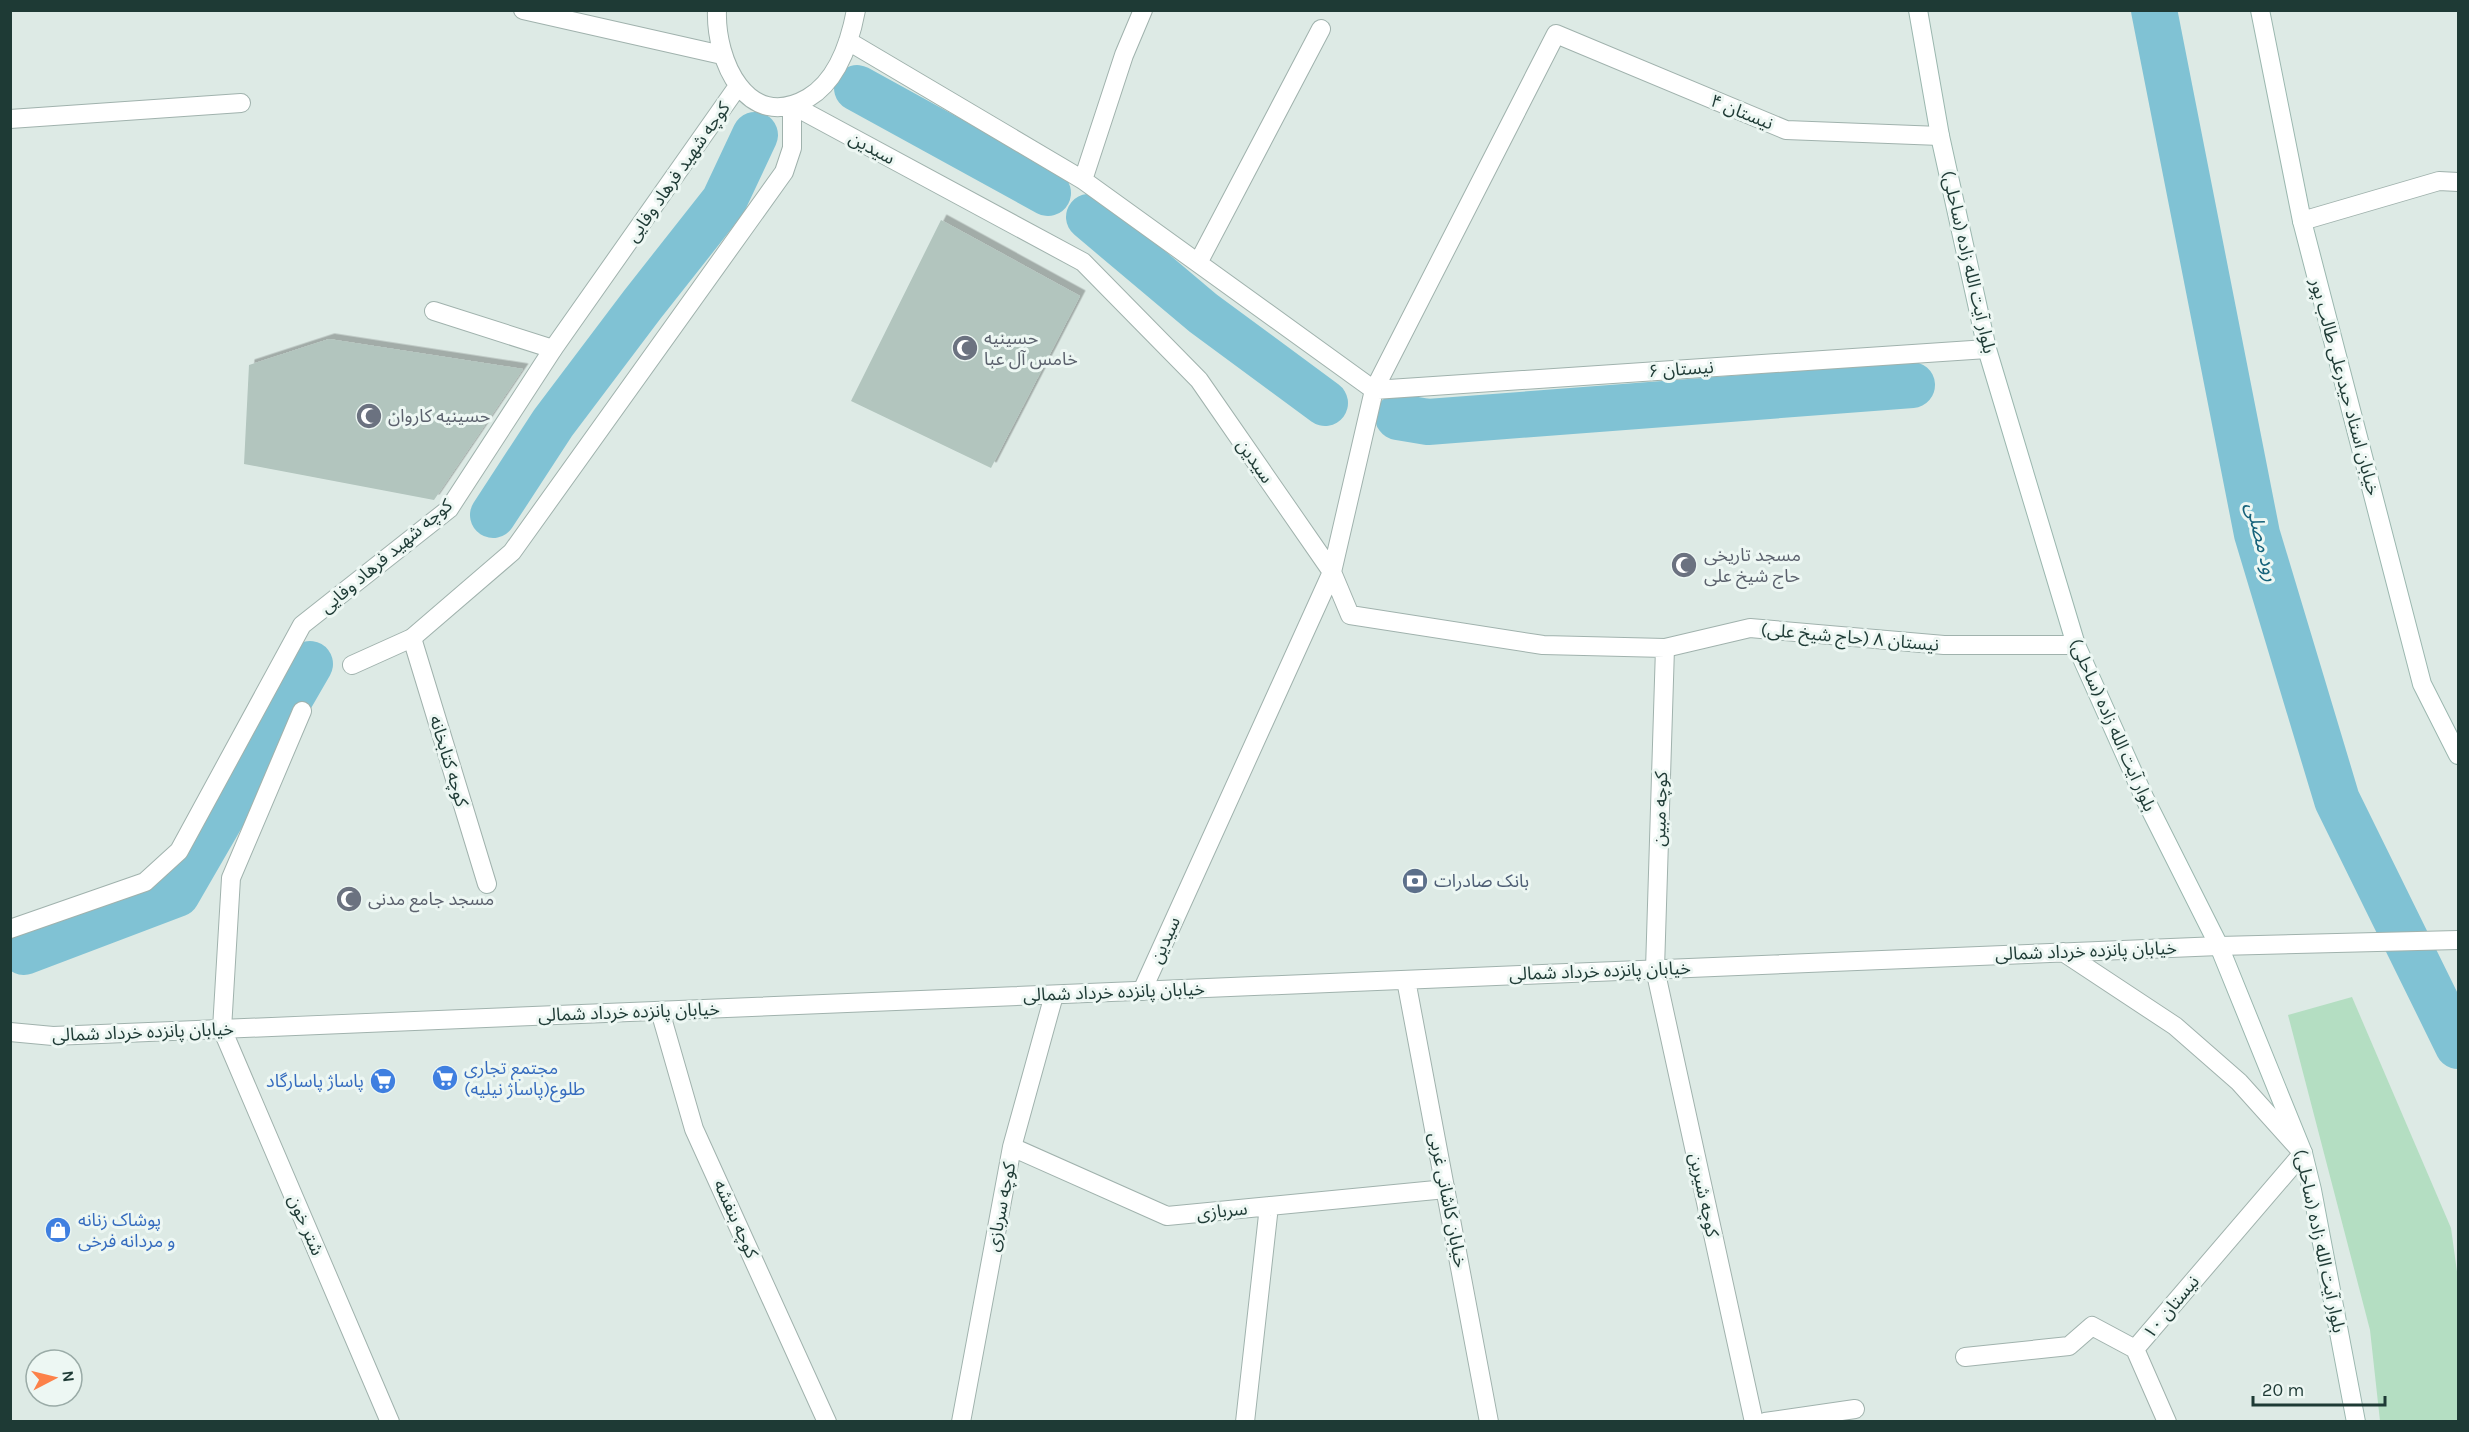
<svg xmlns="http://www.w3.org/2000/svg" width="2469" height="1432" font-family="Karla,'Noto Sans Arabic',sans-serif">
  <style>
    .green { fill: #b4dec2 }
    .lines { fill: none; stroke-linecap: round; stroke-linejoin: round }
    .canal { stroke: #80c2d4; stroke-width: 46 }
    .building { fill: #b2c5be; filter: url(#shadow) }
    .service-casing { stroke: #a0b2ad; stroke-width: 20 }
    .minor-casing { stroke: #a0b2ad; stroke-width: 20 }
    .tertiary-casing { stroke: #a0b2ad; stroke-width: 20 }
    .secondary-casing { stroke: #9bb7af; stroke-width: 20 }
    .service { stroke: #fff; stroke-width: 18 }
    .minor { stroke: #fff; stroke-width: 18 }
    .tertiary { stroke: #fff; stroke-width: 18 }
    .secondary { stroke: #fff; stroke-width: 18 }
    .labels { text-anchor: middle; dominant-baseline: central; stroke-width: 6; stroke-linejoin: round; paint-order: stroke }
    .street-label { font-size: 18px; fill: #1e3a35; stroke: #edf7f3 }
    .worship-label { font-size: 18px; fill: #5b616d; stroke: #edf7f3; text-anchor: start }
    .service-label { font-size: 18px; fill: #4e5e75; stroke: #edf7f3; text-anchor: start }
    .shop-label { font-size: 18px; fill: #366cbe; stroke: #edf7f3; text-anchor: start }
    .water-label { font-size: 20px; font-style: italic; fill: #15627a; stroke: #edf7f3 }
  </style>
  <defs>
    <filter id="shadow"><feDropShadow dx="5.5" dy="-5.5" stdDeviation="0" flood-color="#0004"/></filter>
  </defs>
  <rect width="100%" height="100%" fill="#ddeae5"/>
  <path class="green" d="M2352,997L2451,1228L2458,1279V1421H2380L2370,1330L2288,1015Z"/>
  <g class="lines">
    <path class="canal" d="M2154,10L2257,534L2337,800L2458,1046
      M857,88L1048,193
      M1089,217L1203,313L1325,403
      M1398,417L1428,422L1912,385
      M493,515L553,423L642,305L724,201L755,135
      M24,952L177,894L310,664"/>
  </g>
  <path class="building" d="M941,220L1080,296L991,468L851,401Z
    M329,339L523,369L434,500L244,464L249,365Z"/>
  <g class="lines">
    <g class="service-casing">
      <path id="service" d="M2302,221L2439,181L2458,182
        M434,311L553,349
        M412,638L487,884
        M660,1011L694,1129L827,1422
        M1012,1147L1167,1216L1446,1189
        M2135,1349L2167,1422
        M1965,1357L2069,1346L2092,1326L2135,1349L2303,1153
        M961,1422L1012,1147L1054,995
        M1245,1422L1269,1206
        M1765,1422L1855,1409"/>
    </g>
    <g class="minor-casing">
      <path id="minor" d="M523,10L722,55
        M717,10C715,60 747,133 808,98C837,81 850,42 856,10
        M848,41L1083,180L1374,390L1332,572L1350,615L1543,645L1665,648L1750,628L1944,645H2076
        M10,119L241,103
        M1083,180L1124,55L1143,10
        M1198,263L1321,29
        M1374,390L1556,34L1786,130L1940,136
        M1374,390L1987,349
        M1665,648L1655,969L1754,1422
        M352,665L412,638L512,552L784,172L792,148V105L1083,262L1199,380L1332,572L1142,991
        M10,929L145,882L179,851L302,625L449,509L553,349L738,86
        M222,1029L231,878L302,711"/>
    </g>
    <g class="tertiary-casing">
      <path id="tertiary" d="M2063,952L2175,1026L2239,1082L2302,1152
        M1406,980L1489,1422
        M222,1029L390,1422
        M10,1032L53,1036L2219,946L2458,940"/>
    </g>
    <g class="secondary-casing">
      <path id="secondary" d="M1918,10L1940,136L1987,349L2076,645L2144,797L2219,946L2303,1153L2312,1190L2356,1422
        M2260,10L2302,221L2422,684L2458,755"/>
    </g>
    <use href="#service" class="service"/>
    <use href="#minor" class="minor"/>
    <use href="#tertiary" class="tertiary"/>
    <use href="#secondary" class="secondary"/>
  </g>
  <defs>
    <g id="mosque-disc" transform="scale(1.35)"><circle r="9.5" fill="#6b7280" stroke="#edf7f3"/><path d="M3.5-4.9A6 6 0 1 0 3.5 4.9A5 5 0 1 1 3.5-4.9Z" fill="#fff"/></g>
    <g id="bank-disc" transform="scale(1.35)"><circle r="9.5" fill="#5c6f8a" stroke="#edf7f3"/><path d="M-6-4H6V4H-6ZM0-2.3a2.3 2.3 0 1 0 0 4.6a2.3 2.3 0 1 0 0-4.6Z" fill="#fff"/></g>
    <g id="supermarket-disc" transform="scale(1.35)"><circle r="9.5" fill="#3f7fe0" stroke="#edf7f3"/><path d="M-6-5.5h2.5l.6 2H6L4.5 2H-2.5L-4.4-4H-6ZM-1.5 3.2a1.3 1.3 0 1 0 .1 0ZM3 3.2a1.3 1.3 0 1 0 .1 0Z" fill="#fff"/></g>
    <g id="shop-disc" transform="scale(1.35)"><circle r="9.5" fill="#3f7fe0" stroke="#edf7f3"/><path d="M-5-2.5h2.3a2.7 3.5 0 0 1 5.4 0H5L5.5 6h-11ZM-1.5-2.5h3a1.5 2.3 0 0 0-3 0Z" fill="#fff"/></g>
  </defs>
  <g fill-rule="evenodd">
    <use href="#mosque-disc" x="965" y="348"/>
    <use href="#mosque-disc" x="369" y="416"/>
    <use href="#mosque-disc" x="1684" y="565"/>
    <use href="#bank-disc" x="1415" y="881"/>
    <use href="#mosque-disc" x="349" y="899"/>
    <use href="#supermarket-disc" x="445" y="1078"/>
    <use href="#supermarket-disc" x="383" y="1081"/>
    <use href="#shop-disc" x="58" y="1230"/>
  </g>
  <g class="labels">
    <g class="street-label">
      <text transform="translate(1742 112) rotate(22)">نیستان ۴</text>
      <text transform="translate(872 148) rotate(28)">سیدین</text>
      <text transform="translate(678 172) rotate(-55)">کوچه شهید فرهاد وفایی</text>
      <text transform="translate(1969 262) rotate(77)">بلوار آیت الله زاده (ساحلی)</text>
      <text transform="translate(1681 369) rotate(-4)">نیستان ۶</text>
      <text transform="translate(2345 387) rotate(75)">خیابان استاد حیدرعلی طالب پور</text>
      <text transform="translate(1255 461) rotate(55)">سیدین</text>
      <text transform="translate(386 556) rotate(-40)">کوچه شهید فرهاد وفایی</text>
      <text transform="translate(1850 637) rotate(5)">نیستان ۸ (حاج شیخ علی)</text>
      <text transform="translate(2113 725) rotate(66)">بلوار آیت الله زاده (ساحلی)</text>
      <text transform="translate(449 761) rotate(73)">کوچه کتابخانه</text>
      <text transform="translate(1660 809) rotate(-88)">کوچه مبین</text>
      <text transform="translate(1165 940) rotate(-66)">سیدین</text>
      <text transform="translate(2086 951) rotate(-2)">خیابان پانزده خرداد شمالی</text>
      <text transform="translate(1600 971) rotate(-2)">خیابان پانزده خرداد شمالی</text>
      <text transform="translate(1114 992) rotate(-2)">خیابان پانزده خرداد شمالی</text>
      <text transform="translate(629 1012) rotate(-2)">خیابان پانزده خرداد شمالی</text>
      <text transform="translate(143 1032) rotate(-2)">خیابان پانزده خرداد شمالی</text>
      <text transform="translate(1704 1195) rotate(78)">کوچه شیرین</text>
      <text transform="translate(1448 1200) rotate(79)">خیابان کاشانی غربی</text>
      <text transform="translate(1001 1207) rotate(-79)">کوچه سربازی</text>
      <text transform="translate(1222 1211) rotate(-6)">سربازی</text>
      <text transform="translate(736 1219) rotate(66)">کوچه بنفشه</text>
      <text transform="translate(306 1225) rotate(67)">شتر خون</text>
      <text transform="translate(2320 1241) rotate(78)">بلوار آیت الله زاده (ساحلی)</text>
      <text transform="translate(2171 1307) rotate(-50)">نیستان ۱۰</text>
    </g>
    <g class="worship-label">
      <text x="984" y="338">حسینیه<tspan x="984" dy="21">خامس آل عبا</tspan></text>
      <text x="388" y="416">حسینیه کاروان</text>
      <text x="1704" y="555">مسجد تاریخی<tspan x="1704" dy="21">حاج شیخ علی</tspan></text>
      <text x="368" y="899">مسجد جامع مدنی</text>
    </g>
    <g class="service-label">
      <text x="1434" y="881">بانک صادرات</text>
    </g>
    <g class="shop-label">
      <text x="464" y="1068">مجتمع تجاری<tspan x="464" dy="21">طلوع(پاساژ نیلیه)</tspan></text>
      <text x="364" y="1081" text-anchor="end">پاساژ پاسارگاد</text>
      <text x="78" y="1220">پوشاک زنانه<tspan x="78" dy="21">و مردانه فرخی</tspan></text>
    </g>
    <g class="water-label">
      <text transform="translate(2262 542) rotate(76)">رود مصلی</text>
    </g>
  </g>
  <rect width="2469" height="1432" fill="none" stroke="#1e3a35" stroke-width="24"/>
  <g transform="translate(54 1378) rotate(83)"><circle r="28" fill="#edf7f3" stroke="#9aaba7" stroke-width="1.5"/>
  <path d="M0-4.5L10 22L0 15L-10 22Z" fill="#fc8149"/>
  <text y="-9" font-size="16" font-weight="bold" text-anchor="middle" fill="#1e3a35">N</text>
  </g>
  <path d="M2253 1396v9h132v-9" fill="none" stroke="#1e3a35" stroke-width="3"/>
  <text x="2262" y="1396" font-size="18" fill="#1e3a35" stroke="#edf7f3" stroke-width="4.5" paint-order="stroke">20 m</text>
</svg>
